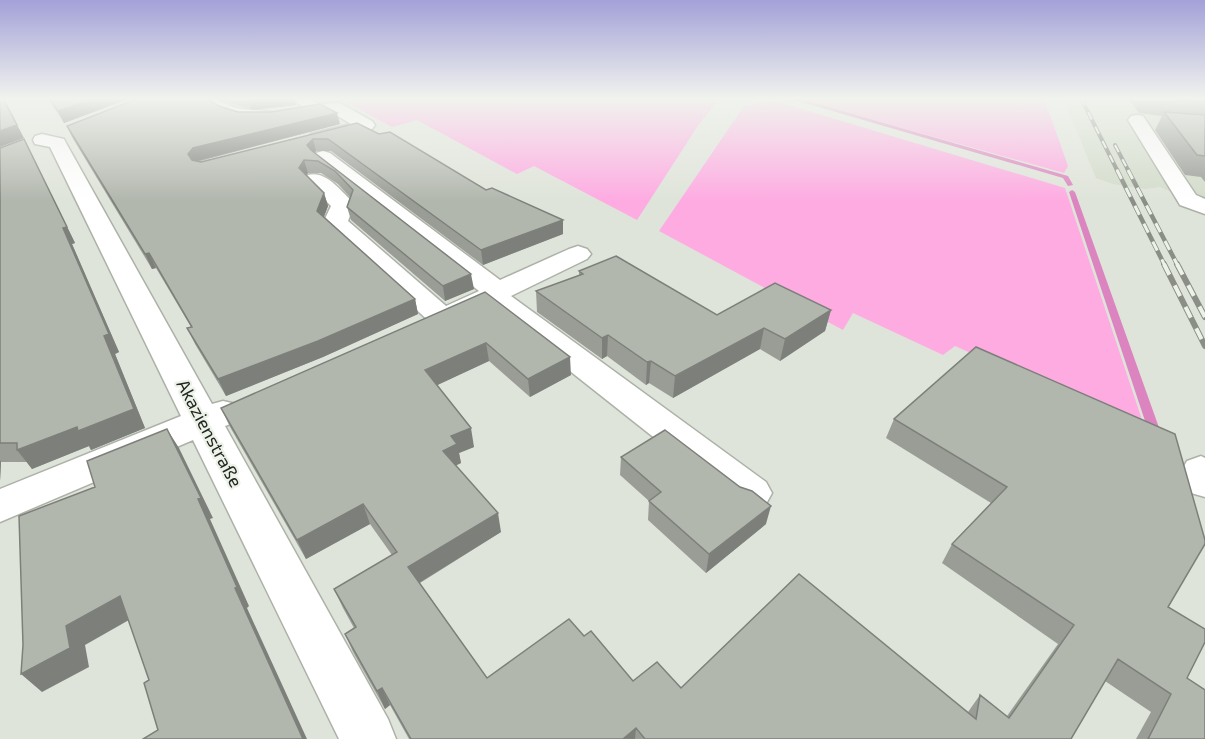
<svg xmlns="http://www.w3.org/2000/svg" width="1205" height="739" font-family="'Exo 2',sans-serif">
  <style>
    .built { fill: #d3dccb }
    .green { fill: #feabe2 }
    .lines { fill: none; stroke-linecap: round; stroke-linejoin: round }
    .stream { fill: #db84bf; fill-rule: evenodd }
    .minor-casing { stroke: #adb2a8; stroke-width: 3 }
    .minor { fill: #fff; fill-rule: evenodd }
    .rail-far2-casing { stroke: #8a8e86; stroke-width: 4 }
    .rail-far1-casing { stroke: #8a8e86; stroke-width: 4.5 }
    .rail-casing { stroke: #8a8e86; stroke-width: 6 }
    .rail-far2 { stroke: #ecf2e7; stroke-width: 2; stroke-dasharray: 8; stroke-linecap: butt }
    .rail-far1 { stroke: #ecf2e7; stroke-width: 3; stroke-dasharray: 10; stroke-linecap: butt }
    .rail { stroke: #ecf2e7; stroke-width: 4; stroke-dasharray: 12; stroke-linecap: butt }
    .wall { fill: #999d96 }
    .shaded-wall { fill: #7d807a }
    .building { fill: #b2b7ae; stroke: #7d807a; stroke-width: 1.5 }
    .labels { text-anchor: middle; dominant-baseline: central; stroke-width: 4.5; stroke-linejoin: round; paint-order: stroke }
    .street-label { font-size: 18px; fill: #242622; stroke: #ecf2e7 }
  </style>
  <rect width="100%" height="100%" fill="#dfe4da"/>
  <path class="built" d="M1063,98H1205V206L1160,187L1146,189L1113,184L1096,178Z"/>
  <path class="green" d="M339,98H721L699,124L637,220L534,166L517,174L417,120L392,127Z
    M795,98H1044L1068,166L1064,173Z
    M772,100L1065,188L1146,432L955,346L943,355L853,313L843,330L659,231L744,106Z"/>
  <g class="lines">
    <path class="stream" d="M791,98H797L1068,176L1073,185L1068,186L1063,178L791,99Z
      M1072,190L1075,192L1162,436L1160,439H1152L1150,436L1069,192Z"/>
    <g class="minor-casing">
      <path id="minor" d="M196,98C220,96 222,105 241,109C251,110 261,110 270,112L273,116L270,120C245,126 220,112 198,101Z
        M292,98H310L318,104L340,103L372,121L375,125L372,129L318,144L311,142L309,138L311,134L351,124L331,112L309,113Z
        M1137,115L1143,116L1196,195L1205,199V214L1180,205L1177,200L1128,120L1131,116Z
        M42,134L64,139L66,143L212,404L223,401L236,404L241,413L236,422L225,426L388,719L396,739H339L193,440L0,522V489L181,416L50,147L35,144L33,140L35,136Z
        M323,151L330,153L500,280L569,249L578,246L587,249L591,254L587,259L511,296L766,482L772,493L766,504L752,509L738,504L489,307C471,316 453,329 432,324L327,228L323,223L331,206L304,179L308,175C325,170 339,189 351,200L354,205L348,221L446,306L479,291L316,161L313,157L316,153Z
        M1201,456L1205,458V497L1191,493L1181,471L1187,461Z"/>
    </g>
    <use href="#minor" class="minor"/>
    <g class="rail-far2-casing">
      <path id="rail-far2" d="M1081,98L1118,172
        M1115,145L1129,172"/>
    </g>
    <g class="rail-far1-casing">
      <path id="rail-far1" d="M1117,170L1165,266
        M1128,170L1178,266"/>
    </g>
    <g class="rail-casing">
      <path id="rail" d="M1164,264L1205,346
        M1177,264L1205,317"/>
    </g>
    <use href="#rail-far2" class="rail-far2"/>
    <use href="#rail-far1" class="rail-far1"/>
    <use href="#rail" class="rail"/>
  </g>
  <path class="wall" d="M48,98H131L64,123Z
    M215,98H294L296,105L252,110Z
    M1128,98H1205V182L1201,177L1185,175L1155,130L1162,116L1139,113Z
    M219,106L238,112L340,124L197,162H201L357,123L486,190L563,220V234L483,265L331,151H316L314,153L474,289L445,301L351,220L347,207L350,197L338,184L321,173H308L306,175L324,193L328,206L324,217L415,299L418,314L323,357L226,396L195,344L187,328L191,327L156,268L152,269L72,137L67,126Z
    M24,139L75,243L72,244L119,352L115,354L145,428L91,450L89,446L32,469L27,462H1L0,481V148Z
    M579,271L717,315L831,310L825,331L780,361L760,349L673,398L649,383L646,385L607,356L602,359L537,312L536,291L579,275Z
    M485,292L571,375L530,397L489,361L437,385L474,447L459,453L461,463L456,465L501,532L420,583L487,678L584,636L633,681L681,688L968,712L980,695L1007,716L1058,644L942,563L952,544L991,503L886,438L894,419L976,347L1168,607L1187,678L1205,739H1136L1151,712L1105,681L1071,739H409L390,705L385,709L353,652L345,634L354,628L343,608L334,589L392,555L370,524L306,559L230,427L221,408Z
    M621,457L766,524L706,573L648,520L649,501L620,475Z"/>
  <path class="shaded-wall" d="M3,98L24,138L0,147V131Z
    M97,98H131L64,123L58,111Z
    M259,98H294L296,105L252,110L248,99Z
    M337,113L340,124L197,161L193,167L188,154L193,148Z
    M24,139L75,243L72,244L119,352L115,354L145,428L91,450L89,446L32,469L17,450L104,336Z
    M313,139L316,151L311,157L307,145Z
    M304,160L308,173L302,181L299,168Z
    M324,193L328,206L321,224L317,211Z
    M563,220V234L483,265L481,250Z
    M149,253L156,268L152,269L145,254Z
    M471,274L474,289L445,301L443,286Z
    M415,299L418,314L323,357L226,396L218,379Z
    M831,310L825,331L780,361L785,339Z
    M764,328L760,349L673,398L675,376Z
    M608,335L607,356L602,359V338Z
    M486,343L489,361L429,389L425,370Z
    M570,357L571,375L530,397L528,379Z
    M651,361L649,383L646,385L647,362Z
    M471,428L474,447L459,453L461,463L447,470L443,451L451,436Z
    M167,429L179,448L213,518L210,519L249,606L247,608L307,739H303L235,588Z
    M0,460L1,462L0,481Z
    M363,504L370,524L306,559L297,540Z
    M771,506L766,524L706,573L709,554Z
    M498,513L501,532L414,586L408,567Z
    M120,596L136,616L85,645L89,667L42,692L21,674L66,626Z
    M382,688L390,705L385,709L377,691Z
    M636,728L635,739H623Z"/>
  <path class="building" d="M0,98H3L17,125L0,131Z
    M49,98H97L58,111Z
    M139,98H205L219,106L238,112H271L320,104L337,113L193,148L188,154L192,160L201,162L357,123L379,134L390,132L486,190L492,188L563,220L481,250L328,139H313L307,145L311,150L471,274L443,286L347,207L353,190L335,171L318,161L304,160L299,168L324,193L317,211L415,299L318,341L218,379L187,328L192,327L149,253L145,254L67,126Z
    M1163,98H1205V102Z
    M1164,112L1205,115V156L1197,155Z
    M24,139L67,227L63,228L109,334L104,336L134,409L78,431L77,427L17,450V443H0V148Z
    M616,256L717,315L775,283L831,310L785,339L764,328L675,376L651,361L647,362L608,335L602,338L536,291L583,274L579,271Z
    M485,292L570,357L528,379L486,343L425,370L471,428L451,436L457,444L443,451L498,513L408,567L487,678L569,619L584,636L591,631L633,681L657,662L681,688L799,574L976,719L980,695L1009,718L1074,625L952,544L1007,487L894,419L976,347L1175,434L1205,540V544L1168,607L1205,629V642L1187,678L1205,690V739H1148L1171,694L1118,659L1071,739H645L636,728L623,739H411L382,688L377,691L345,634L356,627L334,589L397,552L363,504L297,540L221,408Z
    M167,429L201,498L198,499L237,587L235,588L303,739H143L158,730L144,683L149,680L120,596L66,626L70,648L21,674L23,645L19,516L95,487L87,461Z
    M665,430L740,487L752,491L771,506L709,554L649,501L661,492L621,457Z"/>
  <linearGradient id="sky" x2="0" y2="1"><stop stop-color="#a3a1d8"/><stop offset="0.49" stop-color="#f1f3ee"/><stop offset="1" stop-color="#f1f3ee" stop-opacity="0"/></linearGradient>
  <rect width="1205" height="201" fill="url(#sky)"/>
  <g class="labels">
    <g class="street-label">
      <text transform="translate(210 433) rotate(62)">Akazienstraße</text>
    </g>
  </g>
</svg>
